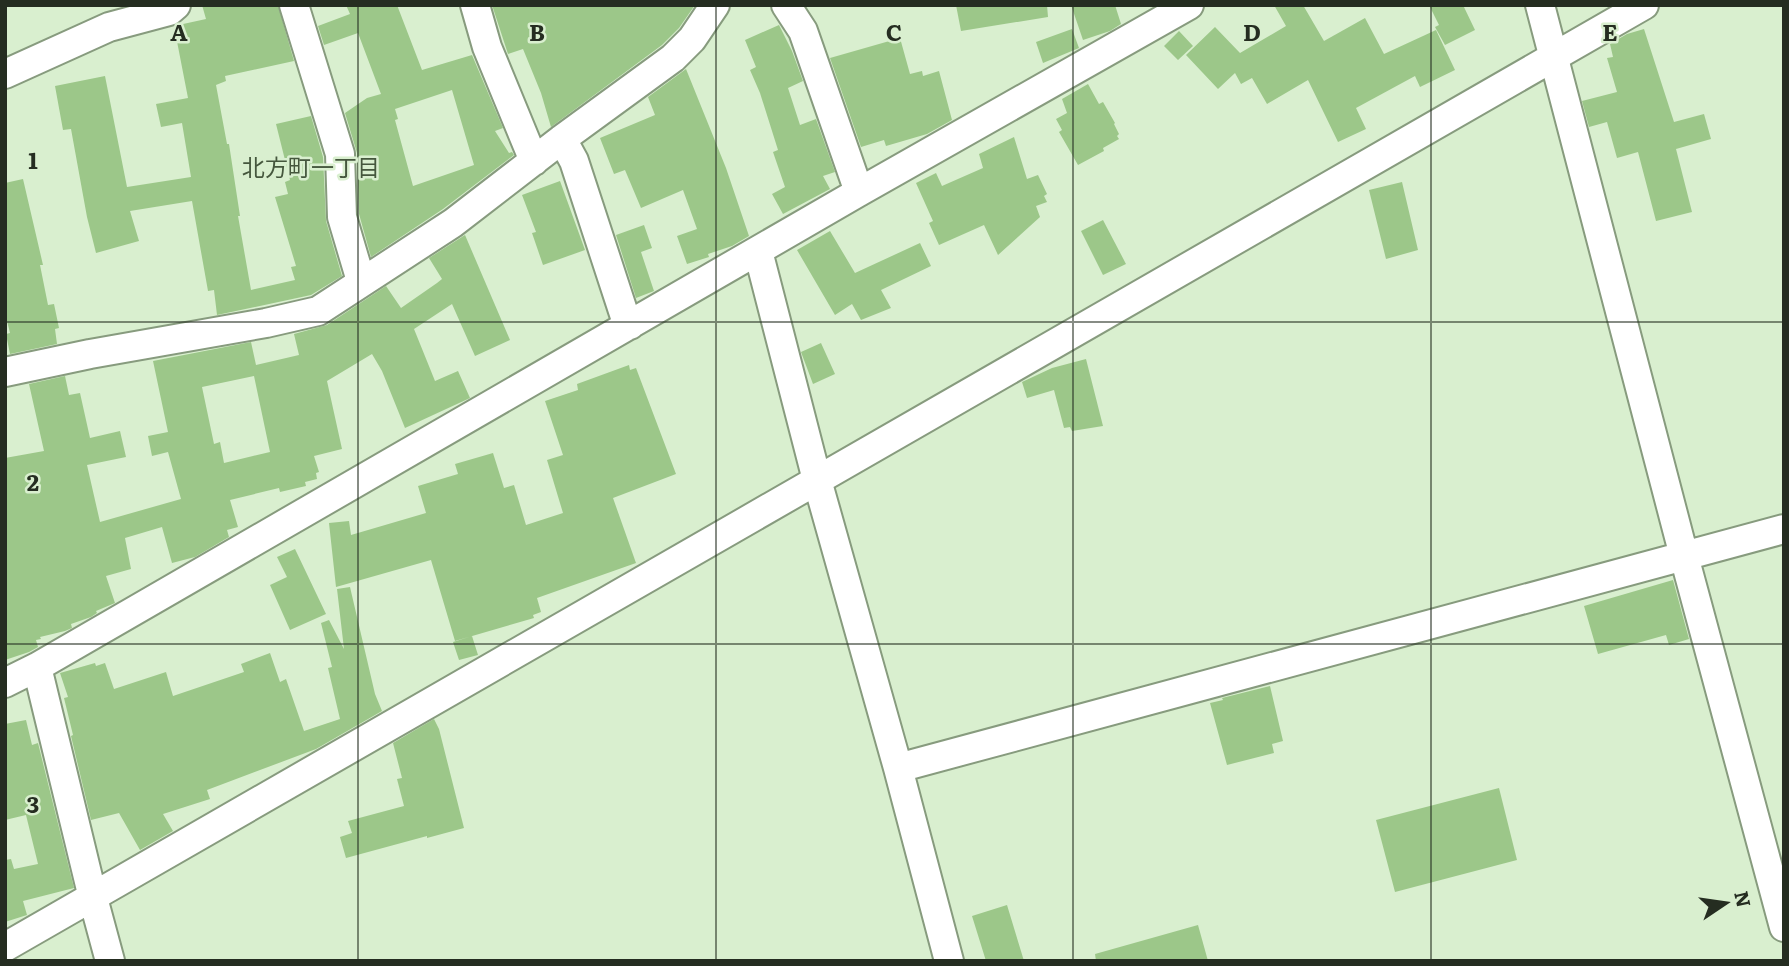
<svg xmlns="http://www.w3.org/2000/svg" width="1789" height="966" font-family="Literata,'Noto Sans JP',serif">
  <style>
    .building { fill: #9cc789; fill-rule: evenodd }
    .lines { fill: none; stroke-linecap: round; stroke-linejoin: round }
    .minor-casing { stroke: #879b7e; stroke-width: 32 }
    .minor { stroke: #fff; stroke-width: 28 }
    .grid { fill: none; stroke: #252d21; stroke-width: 2; stroke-opacity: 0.55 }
    .labels { text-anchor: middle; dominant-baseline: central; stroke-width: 5; stroke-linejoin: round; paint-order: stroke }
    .neighbourhood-label { font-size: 23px; fill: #45573d; stroke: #d9efcf }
    .grid-label { font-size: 23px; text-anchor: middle; font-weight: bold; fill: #252d21; stroke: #d9efcf; stroke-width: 5; stroke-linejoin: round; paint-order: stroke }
  </style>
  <rect width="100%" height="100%" fill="#d9efcf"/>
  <path class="building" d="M202,5H278L294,61L225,76L226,81L216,85L227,144H229L240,216H238L251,290L295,280L291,267L296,266L275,197L288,194L285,182L290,180L276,124L311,116L323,157L326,221L342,276L311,295L217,315L214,290L208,291L192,201L130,211L139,241L96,253L87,217L71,129L63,130L55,86L105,76L127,187L191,177L182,123L161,127L156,104L188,98L174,26L206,19Z
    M346,5H397L422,70L472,55L503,128L495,131L509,153L512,152L514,155L443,209L371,257L359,214L357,153L345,113L367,98L381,94L358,33L324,45L318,26L350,14ZM452,90L474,165L413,186L395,120L398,119L395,109Z
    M492,5H695L679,28L662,45L551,127L541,93L523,49L508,54Z
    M956,5H1047L1048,17L961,31Z
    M1071,5H1115L1121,24L1110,31L1083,40Z
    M1274,5H1303L1324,41L1365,18L1384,54L1436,30L1455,70L1420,87L1415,76L1356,108L1366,129L1338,142L1308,80L1267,104L1252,78L1241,84L1235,73L1218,89L1186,55L1215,27L1240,53L1286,26Z
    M1429,5H1463L1475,30L1445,45L1435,27L1439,25Z
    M779,25L792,51L803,81L788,88L800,125L816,119L835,172L823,176L830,189L783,214L772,194L785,187L773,152L778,150L760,93L750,70L756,67L745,40Z
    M1072,29L1079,48L1043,63L1036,42Z
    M1644,29L1674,122L1704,114L1711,139L1676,149L1692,212L1656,221L1638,152L1617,158L1607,122L1589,127L1582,101L1617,92L1607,58L1613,57L1610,44L1627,34Z
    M1179,31L1193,46L1178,60L1164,46Z
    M900,38L910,74L922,71L923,76L939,71L952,120L927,134L886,146L884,140L861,147L830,58Z
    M686,69L726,168L749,236L732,246L708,254L709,257L687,264L677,236L697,229L683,190L641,208L625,170L614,174L600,138L655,115L648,97Z
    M1088,84L1099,104L1103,102L1115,123L1114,124L1119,134L1117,136L1119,139L1103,148L1104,151L1078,165L1059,132L1062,130L1056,119L1067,113L1062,99Z
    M1014,137L1027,179L1038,175L1047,194L1044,196L1047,202L1036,206L1040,217L998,255L984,225L939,245L929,223L933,221L916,183L936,173L942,186L983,168L979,154Z
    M23,179L43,265H40L48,305L54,304L59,328L55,329L57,344L10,354L6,334L10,333L5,313V183Z
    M560,181L585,250L543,265L532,233L536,232L522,195Z
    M1402,182L1418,250L1386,259L1369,190Z
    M1103,220L1126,264L1103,275L1081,231Z
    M644,225L652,248L641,252L654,291L636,298L616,235Z
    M830,231L855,273L920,243L931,266L881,290L891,308L861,320L852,304L835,315L797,250Z
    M465,235L510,340L475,356L452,304L414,329L435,381L458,371L470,398L405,428L382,371L372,354L327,381L342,449L314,456L319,472L316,473L317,479L305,482L306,486L280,492L279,488L230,500L238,527L227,530L229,537L195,557L172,563L162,527L125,538L131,569L106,576L115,603L96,611L97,613L91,617L71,624L72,628L65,631L40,637L41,639L36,640L38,647L29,652L5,660V458L44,451L29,384L65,376L69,395L80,393L90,438L120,431L126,457L87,465L100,522L181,499L168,452L152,456L148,436L168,432L153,361L251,342L256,365L299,355L294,334L327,325L386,286L401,308L437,283L442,279L429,258ZM254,376L270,452L224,463L220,442L214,444L202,387Z
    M821,343L835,374L813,384L801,352Z
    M1086,359L1103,426L1072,431L1070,427L1064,428L1054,390L1027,398L1022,382L1052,368Z
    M629,365L630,370L636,368L676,474L613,498L636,563L537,598L541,612L533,615L534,618L455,641L431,560L336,587L329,523L349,521L351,535L426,513L418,486L458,474L455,464L493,453L504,488L514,485L526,525L563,513L547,460L563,455L545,401L578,390L577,384Z
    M295,549L326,614L290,630L270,585L287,577L277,557Z
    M1673,580L1689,639L1669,645L1666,635L1598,654L1584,606Z
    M350,587L375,694L382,711L316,749L207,790L210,799L163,814L173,831L140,850L119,813L91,820L71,736L73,735L64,698L68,697L60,673L95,663L96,666L105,663L114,689L166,672L173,696L244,672L241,664L270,653L280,682L286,679L304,731L340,719L328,668L332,667L321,623L329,620L344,649L337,589Z
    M472,636L478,655L459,660L453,642Z
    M1270,686L1283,741L1272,744L1274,753L1227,765L1210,703L1223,700L1222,698Z
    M434,719L439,729L464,828L427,838V836L346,858L340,837L352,833L348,821L404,806L397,779L402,778L393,743Z
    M26,720L32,745L38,743L74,888L23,901L27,915L5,922V860L11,859L14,869L38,864L26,815L5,820V724Z
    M1499,788L1517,860L1395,892L1376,820Z
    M1007,905L1024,961H986L972,916Z
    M1198,925L1208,961H1096L1095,954Z"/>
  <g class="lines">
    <g class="minor-casing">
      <path id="minor" d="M294,5L340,154L342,217L361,281
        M475,5L487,47L534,161
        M786,5L803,31L859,192
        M1540,5L1684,556L1784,927
        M5,74L109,27L169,11L176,5
        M562,139L574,161L624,314L630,325
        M758,251L817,480L898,768L949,961
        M5,372L90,354L266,323L318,311L453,223L562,139L673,58L692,39L715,5
        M37,667L93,898L110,961
        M5,683L37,667L859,192L1189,5
        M898,768L1784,529
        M5,947L1644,5"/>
    </g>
    <use href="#minor" class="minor"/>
  </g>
  <path class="grid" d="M358,5V961M716,5V961M1073,5V961M1431,5V961M5,322H1784M5,644H1784"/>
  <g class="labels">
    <g class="neighbourhood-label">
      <text x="311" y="166">北方町一丁目</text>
    </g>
  </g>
  <g class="grid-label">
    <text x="179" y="41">A</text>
    <text x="537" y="41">B</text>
    <text x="894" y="41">C</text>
    <text x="1252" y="41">D</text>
    <text x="1610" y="41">E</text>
    <text x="33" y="169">1</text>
    <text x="33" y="491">2</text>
    <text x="33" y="813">3</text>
  </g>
  <rect width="1789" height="966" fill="none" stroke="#252d21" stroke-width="14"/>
  <g transform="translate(1726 903) rotate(77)" stroke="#d9efcf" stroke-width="5" paint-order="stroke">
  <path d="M0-5L12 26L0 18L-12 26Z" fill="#252d21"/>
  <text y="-10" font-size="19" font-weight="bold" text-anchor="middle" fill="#252d21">N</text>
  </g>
</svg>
